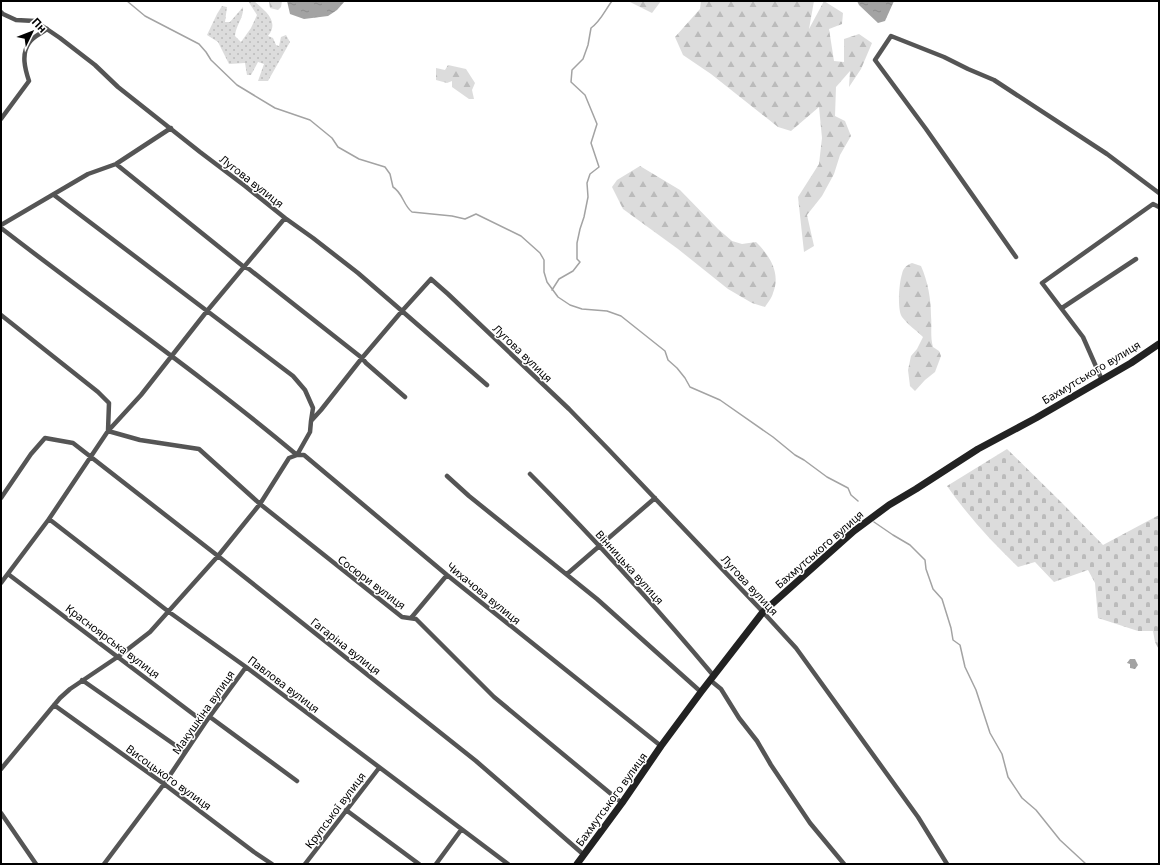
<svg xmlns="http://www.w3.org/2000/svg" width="1160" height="865" font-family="'Noto Sans',sans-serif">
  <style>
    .grass { fill: url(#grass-dots) }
    .forest { fill: url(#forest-firs) }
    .cemetery { fill: url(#cemetery-stones) }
    .water { fill: url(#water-ripples) }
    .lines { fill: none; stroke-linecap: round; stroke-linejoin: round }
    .stream { stroke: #a3a3a3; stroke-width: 1.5 }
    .minor { stroke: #555; stroke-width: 4.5 }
    .secondary { stroke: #222; stroke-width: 7 }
    .labels { text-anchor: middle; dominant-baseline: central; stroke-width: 3; stroke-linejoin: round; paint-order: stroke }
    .street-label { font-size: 11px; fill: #000; stroke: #fff }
  </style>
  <defs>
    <pattern id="grass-dots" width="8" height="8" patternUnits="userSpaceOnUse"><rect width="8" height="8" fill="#dcdcdc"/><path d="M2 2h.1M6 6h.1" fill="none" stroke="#bbb" stroke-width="1.8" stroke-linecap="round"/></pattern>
    <pattern id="forest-firs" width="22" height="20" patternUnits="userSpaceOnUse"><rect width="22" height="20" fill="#dcdcdc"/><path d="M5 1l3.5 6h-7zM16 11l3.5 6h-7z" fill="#bbb"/></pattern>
    <pattern id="cemetery-stones" width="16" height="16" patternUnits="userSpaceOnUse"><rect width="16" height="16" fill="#dcdcdc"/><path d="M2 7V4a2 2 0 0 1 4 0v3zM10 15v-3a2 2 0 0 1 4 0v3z" fill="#bbb"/></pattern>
    <pattern id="water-ripples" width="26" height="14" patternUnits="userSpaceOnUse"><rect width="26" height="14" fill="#a3a3a3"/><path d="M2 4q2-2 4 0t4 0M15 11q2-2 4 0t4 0" fill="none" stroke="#8b8b8b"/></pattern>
  </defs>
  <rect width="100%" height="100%" fill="#fff"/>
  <path class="grass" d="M248,1H254C265,11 280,21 268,36L273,38L276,45L279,46L281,37L286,35L290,42L268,81H258L264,64L258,62L251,75H247L245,63L229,64L218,42L207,35L217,14L222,6L227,7L225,22H230L243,7C244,18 236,24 235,36L241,42L251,28L257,15Z"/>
  <path class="forest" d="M269,1H282L281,7L278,10L270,8Z
    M628,1H661L652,13Z
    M701,1H814L809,29L824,1L843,13L842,24L829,29L834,61L844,62V39L859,34L872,43L861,69L849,87L850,71L836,87L835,116L845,121L851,136L840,155L834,174L822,196L807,215L814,246L804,252L798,197L819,164L822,138L819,107L791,131L778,127L711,74L683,55L675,37L700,9Z
    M448,65L466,69L475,83L472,90L474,99H469L452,87V81L447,83L436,80V68L445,70Z
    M640,166L680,190L718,229L732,241L742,244L756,242C770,256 781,273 773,293C772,298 768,302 765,307L752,303L728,289L678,249L623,209L612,187L617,180Z
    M912,263L921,266C928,282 931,299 931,316C932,327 930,337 933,347L939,351L941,356L935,372L925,380L915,391L910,386L908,370L911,356L917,349L923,337C916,330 908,325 902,317C897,310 899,283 902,274C903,268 907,265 912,263Z"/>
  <path class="cemetery" d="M1007,449L1062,503L1103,545L1159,515V650L1155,642L1153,631H1138L1098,618L1095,583L1088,570L1054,582L1035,562L1018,567C992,542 968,516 947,486Z"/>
  <path class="water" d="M287,1H345L337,10L328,16L304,19L290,14Z
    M857,1H894L885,21L878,23L859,5Z
    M1130,659H1135L1138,665L1135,669L1130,668V664L1127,663Z"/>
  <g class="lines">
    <path class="stream" d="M127,1L145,16L199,44L206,52L211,60L237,85L275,108L310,120L332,138L338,147L359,159L385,167L390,174L393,187C403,193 403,205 412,212L452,216L465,219L476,214L521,236L540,253L544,260V272L547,282L558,297L570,305L582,309L607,311L621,316L665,351L668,360L677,368L685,378L690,387L720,400L773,437L795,455L804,460L827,477L848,488L851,495L858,501
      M552,290L559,279L573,271L580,262L577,259V243L580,229L584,217L588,197L587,183L590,174L599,167L591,143L597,124L585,95L571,82L572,70L583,59L588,45L591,28C601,21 605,10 612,1
      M874,522L893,535L910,545L925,560L926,569L933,589L942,599L951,628L953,640L960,645L965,667L976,690L990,733L1002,754L1008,777L1022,798L1036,810L1060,840L1086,864"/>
    <path class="minor" d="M1,12L3,14L16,20L35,21L60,38L95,65L118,87L200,152L245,186L285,218L313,238L358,273L402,311L431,279L448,294L569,409L609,450L763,612L796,648L918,817L947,864
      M1,119L29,81C25,69 21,54 29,43C32,37 42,33 47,29
      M116,164L244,267L249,269L362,358L366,363L405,397
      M54,195L293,376L305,390L313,408L311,421
      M1,225L88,174L116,164L171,128
      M1,228C99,304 202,375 297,455H304L447,575L661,746
      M1016,257L926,129L875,60L891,36L944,57L968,69L994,80L1107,154L1159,193
      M1062,308L1136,259
      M1,315L98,392L109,403L108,431L140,440L199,449L260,504L402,617L416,619L494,697L622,803
      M1102,380L1083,337L1042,283L1153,204L1159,207
      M530,474C595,539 655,606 713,675
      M447,476L469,496L597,599L701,692
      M1,498L31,454L45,438L73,443L218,556L476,761L584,855
      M49,519L169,612L246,667L508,864
      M8,574L205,723
      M567,574L655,498
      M1,583L49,519L108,431L141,395L207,311L285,218
      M411,618L447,575
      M82,680L185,752
      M710,680L721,689L739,718L757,741L771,765L810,823L844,864
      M54,705L164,784L254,852L272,864
      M210,717L297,781
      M1,769L60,698L70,689L119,656L150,632L218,556L260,504L289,458L297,455L310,432L311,421L321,410L362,358L402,311L487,385
      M346,810L419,864
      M1,813L36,864
      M104,864L164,784L205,723L246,667
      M305,864L379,768
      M436,864L461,830"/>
    <path class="secondary" d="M577,864L622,803L661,746L701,692L763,612L854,531L889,505L916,489L978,449L1036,418L1131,363L1159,344"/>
  </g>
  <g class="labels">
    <g class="street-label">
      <text transform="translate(252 181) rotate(38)">Лугова вулиця</text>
      <text transform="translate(523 353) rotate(44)">Лугова вулиця</text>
      <text transform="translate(1091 372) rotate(-31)">Бахмутського вулиця</text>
      <text transform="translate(819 549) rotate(-41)">Бахмутського вулиця</text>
      <text transform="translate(630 567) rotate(48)">Вінницька вулиця</text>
      <text transform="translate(372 582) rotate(37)">Сосюри вулиця</text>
      <text transform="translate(750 585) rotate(47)">Лугова вулиця</text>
      <text transform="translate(484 593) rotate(39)">Чихачова вулиця</text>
      <text transform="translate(113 641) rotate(37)">Красноярська вулиця</text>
      <text transform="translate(346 646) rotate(38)">Гагаріна вулиця</text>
      <text transform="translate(284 684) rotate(37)">Павлова вулиця</text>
      <text transform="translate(203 712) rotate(-55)">Макушкіна вулиця</text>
      <text transform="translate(169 777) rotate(36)">Висоцького вулиця</text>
      <text transform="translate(611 799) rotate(-54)">Бахмутського вулиця</text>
      <text transform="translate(335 810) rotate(-53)">Крупської вулиця</text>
    </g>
  </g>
  <rect width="1160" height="865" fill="none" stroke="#000000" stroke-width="4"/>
  <g transform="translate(32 32) rotate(47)" stroke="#ffffff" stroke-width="3" paint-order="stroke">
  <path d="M0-3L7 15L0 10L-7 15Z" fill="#000000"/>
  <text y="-6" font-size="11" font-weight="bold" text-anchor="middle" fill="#000000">Пн</text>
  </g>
</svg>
